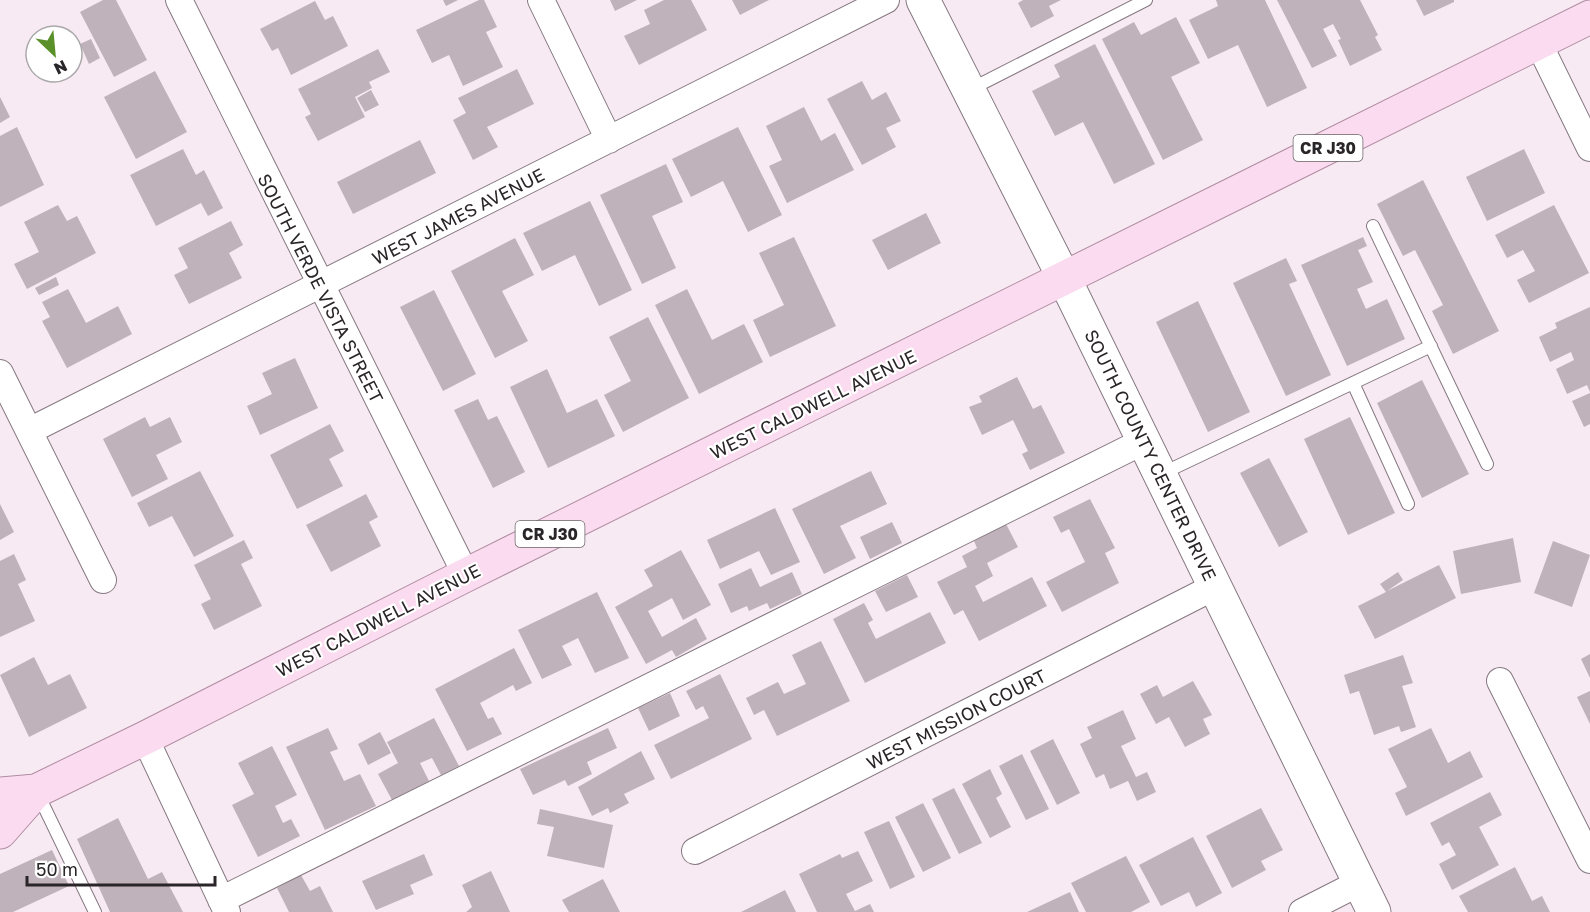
<svg xmlns="http://www.w3.org/2000/svg" width="1590" height="912" font-family="'Golos Text',sans-serif">
  <style>
    .building { fill: #bfb2ba }
    .lines { fill: none; stroke-linecap: round; stroke-linejoin: round }
    .lane-casing { stroke: #857880; stroke-width: 14 }
    .street-casing { stroke: #857880; stroke-width: 28 }
    .secondary-casing { stroke: #857880; stroke-width: 35 }
    .primary-casing { stroke: #b08ca2; stroke-width: 35 }
    .lane { stroke: #fff; stroke-width: 12 }
    .street { stroke: #fff; stroke-width: 26 }
    .secondary { stroke: #fff; stroke-width: 33 }
    .primary { stroke: #fbdbef; stroke-width: 33 }
    .labels { text-anchor: middle; dominant-baseline: central; stroke-width: 4.5; stroke-linejoin: round; paint-order: stroke }
    .shield { fill: #fff; stroke: #6a6668; stroke-width: 1.5 }
    .shield-label { font-size: 16px; font-weight: bold; fill: #2a2528 }
    .street-label { font-size: 18px; fill: #2a2528; stroke: #fff }
  </style>
  <rect width="100%" height="100%" fill="#f8eaf3"/>
  <path class="building" d="M103,0H116L147,60L114,77L80,12Z
    M443,0H458L446,6Z
    M479,0H484L497,27L486,32L503,67L463,86L449,55L432,63L416,30Z
    M610,0H637L615,11Z
    M664,0H691L707,30L639,65L624,36L650,24L644,10Z
    M732,0H769L740,15Z
    M1023,0H1061L1049,6L1054,16L1031,28L1018,3Z
    M1216,0H1265L1307,88L1267,107L1238,45L1208,59L1189,20L1218,6Z
    M1277,0H1360L1378,35L1375,37L1382,50L1350,66L1338,40L1341,39L1333,24L1323,29L1337,56L1312,68Z
    M1416,0H1454V2L1424,16Z
    M315,1L325,20L333,16L348,46L291,75L278,48L272,51L260,29Z
    M1176,17L1200,63L1171,77L1203,140L1163,160L1102,39L1134,22L1141,35Z
    M91,39L100,58L89,64L80,44Z
    M1095,44L1155,164L1114,184L1083,122L1055,136L1032,91L1060,77L1054,65Z
    M378,49L390,72L369,82L372,88L355,97L365,117L318,141L305,117L311,114L298,89Z
    M517,69L534,104L487,127L498,147L473,160L453,120L466,113L458,98Z
    M155,71L187,132L136,159L104,97Z
    M862,81L872,100L886,92L901,121L886,128L896,147L862,165L827,99Z
    M371,90L379,105L365,112L357,98Z
    M0,97L10,117L0,123Z
    M804,107L821,141L835,133L854,170L787,203L769,166L782,160L766,126Z
    M17,127L44,185L0,207V136Z
    M738,127L782,215L748,232L723,181L691,197L672,159Z
    M420,140L436,173L353,214L337,182Z
    M183,149L196,175L204,170L223,208L208,216L201,203L156,226L130,175Z
    M1524,149L1545,193L1487,221L1466,177Z
    M666,164L683,202L652,216L676,268L642,284L600,195Z
    M1423,180L1499,331L1453,354L1432,311L1443,305L1415,250L1403,256L1377,204Z
    M590,201L632,290L599,306L575,255L542,271L523,233Z
    M58,205L67,221L77,216L96,253L27,289L14,264L39,252L24,222Z
    M1554,205L1589,273L1529,303L1517,280L1535,271L1523,250L1507,258L1495,235Z
    M926,213L941,243L888,270L872,240Z
    M231,221L243,245L229,253L242,278L189,304L174,275L188,268L178,248Z
    M794,237L836,326L770,357L753,320L784,305L759,253Z
    M1363,237L1367,246L1358,250L1373,282L1357,289L1366,309L1387,299L1405,339L1347,366L1301,265Z
    M515,238L534,275L502,291L528,341L495,358L451,271Z
    M1286,258L1297,281L1289,284L1331,375L1286,396L1233,283Z
    M56,277L59,285L39,295L35,288Z
    M68,289L86,323L118,306L132,334L67,368L42,321L50,317L42,302Z
    M687,289L712,340L744,324L763,362L699,394L655,305Z
    M434,290L476,374L443,391L400,307Z
    M1198,301L1250,412L1208,432L1156,322Z
    M1590,307V392L1587,385L1567,394L1556,369L1574,360L1571,352L1550,362L1539,337L1557,328L1555,323Z
    M648,317L689,398L623,432L604,395L631,381L609,337Z
    M295,358L318,408L260,435L247,406L272,394L262,373Z
    M547,369L567,413L597,399L615,436L548,468L510,387Z
    M1017,377L1033,409L1041,405L1065,453L1030,470L1022,454L1028,451L1013,420L982,435L969,407L982,402L979,396Z
    M1422,380L1469,474L1422,498L1377,403Z
    M1590,393V424L1584,427L1572,401Z
    M478,399L488,420L497,416L525,472L493,488L454,410Z
    M145,417L150,427L170,417L182,442L156,455L168,479L132,497L103,439Z
    M1350,417L1395,513L1348,535L1304,439Z
    M330,424L344,451L329,459L343,486L297,509L270,455Z
    M1269,458L1308,532L1279,547L1240,473Z
    M200,471L234,536L194,557L172,516L149,527L137,503Z
    M871,471L887,504L840,526L856,558L824,574L792,509Z
    M366,494L378,517L369,522L381,546L331,572L306,525Z
    M1090,499L1115,548L1105,553L1119,583L1062,612L1046,582L1085,562L1069,529L1061,533L1053,517Z
    M0,504L14,532L0,540Z
    M775,508L800,562L771,575L759,551L720,569L707,540Z
    M892,522L902,543L870,559L860,537Z
    M1006,524L1018,547L987,563L993,576L975,586L983,602L1032,577L1047,606L979,641L963,610L954,615L937,582L967,567L962,556L977,548L974,541Z
    M1513,538L1521,582L1461,594L1453,551Z
    M244,540L253,558L241,564L262,606L214,630L201,604L211,599L194,565Z
    M1553,541L1590,555L1572,607L1534,593Z
    M681,550L711,605L683,620L672,598L648,611L662,637L696,618L707,639L676,657L672,650L646,664L615,607L653,586L644,570Z
    M14,554L26,580L18,584L35,621L0,637V561Z
    M1439,565L1456,598L1375,639L1358,606L1386,592L1380,584L1398,572L1403,580L1387,591Z
    M751,568L760,587L792,572L802,594L770,609L767,603L749,611L747,606L731,613L718,584Z
    M907,575L918,597L886,612L875,591Z
    M597,592L629,658L595,673L578,638L562,646L572,665L542,679L518,630Z
    M864,603L873,620L868,623L876,639L930,612L946,643L865,683L833,619Z
    M821,641L850,701L777,736L764,710L754,715L746,698L778,682L784,694L806,684L792,655Z
    M514,648L532,683L516,691L513,685L480,703L488,719L493,717L502,734L467,751L435,689Z
    M1590,654V678L1581,659Z
    M1403,655L1413,683L1402,686L1416,727L1401,732L1399,726L1374,735L1359,691L1350,694L1344,675Z
    M34,657L48,685L70,674L87,708L29,737L0,675Z
    M720,674L752,739L671,779L654,745L709,718L703,706L696,710L686,691Z
    M1193,681L1212,715L1203,719L1210,734L1185,747L1169,717L1156,724L1140,694L1157,685L1163,697Z
    M1590,691V724L1577,697Z
    M670,693L680,716L649,731L638,708Z
    M1123,710L1136,739L1121,746L1136,777L1147,772L1156,792L1137,801L1128,781L1110,789L1104,774L1096,778L1080,744L1092,738L1087,727Z
    M434,718L459,766L441,775L432,758L420,763L429,781L392,800L378,774L398,763L387,742Z
    M328,728L338,749L330,752L344,781L360,774L376,806L325,830L286,747Z
    M608,728L617,748L587,762L592,774L568,786L565,780L533,795L520,769Z
    M1431,728L1448,763L1470,751L1483,777L1406,816L1395,793L1407,787L1388,749Z
    M380,732L391,753L368,765L358,744Z
    M1053,739L1080,793L1057,805L1030,751Z
    M272,746L297,795L275,806L283,823L291,819L300,836L258,857L232,805L254,794L238,763Z
    M641,751L655,779L624,794L629,803L610,813L608,808L592,816L578,787Z
    M1022,754L1049,809L1026,820L999,766Z
    M990,769L1002,794L996,798L1011,827L990,838L962,784Z
    M954,788L982,843L959,854L932,799Z
    M1490,792L1502,815L1479,827L1499,865L1452,890L1439,864L1456,855L1449,842L1442,846L1430,823Z
    M923,803L951,858L923,872L895,817Z
    M1261,808L1283,850L1261,861L1266,870L1232,888L1206,836Z
    M540,809L613,825L604,868L547,856L554,827L537,824Z
    M118,818L148,879L162,872L183,912H110L77,839Z
    M889,821L915,877L890,889L864,832Z
    M1193,837L1222,893L1196,907L1189,892L1161,906L1139,865Z
    M52,850L69,886L13,912H0V874Z
    M858,851L873,881L846,894L855,911L870,904L874,912H817L799,874L840,854L842,858Z
    M424,854L433,875L410,885L414,894L376,910L362,881Z
    M1126,856L1150,902L1131,912H1086L1071,883Z
    M1515,867L1532,901L1542,896L1550,912H1468L1459,896Z
    M491,871L510,912H466L472,907L462,885Z
    M301,875L310,891L320,886L333,912H289L277,888Z
    M603,879L620,912H569L562,900Z
    M785,890L796,912H741Z
    M1070,892L1079,912H1027Z"/>
  <g class="lines">
    <g class="lane-casing">
      <path id="lane" d="M971,89L1146,0
        M1373,226L1487,464
        M1353,383L1408,504
        M1161,474L1431,346
        M37,792L95,912"/>
    </g>
    <g class="street-casing">
      <path id="street" d="M179,0L466,575
        M541,0L609,140
        M1538,42L1590,148
        M0,373L103,580
        M29,431L886,0
        M1500,681L1590,860
        M145,738L227,912
        M695,851L1216,586
        M221,900L1144,441
        M1302,912L1359,883"/>
    </g>
    <g class="secondary-casing">
      <path id="secondary" d="M923,0L1065,280L1374,912"/>
    </g>
    <g class="primary-casing">
      <path id="primary" d="M0,794L36,791L145,738L466,575L1590,17
        M0,832L36,791"/>
    </g>
    <use href="#lane" class="lane"/>
    <use href="#street" class="street"/>
    <use href="#secondary" class="secondary"/>
    <use href="#primary" class="primary"/>
  </g>
  <g class="labels">
    <g class="shield">
      <rect x="1293.5" y="135" width="69" height="26" rx="4.5"/>
      <rect x="515.5" y="521" width="69" height="26" rx="4.5"/>
    </g>
    <g class="shield-label">
      <text x="1328" y="148">CR J30</text>
      <text x="550" y="534">CR J30</text>
    </g>
    <g class="street-label">
      <text transform="translate(458 216) rotate(-27)">WEST JAMES AVENUE</text>
      <text transform="translate(321 288) rotate(63)">SOUTH VERDE VISTA STREET</text>
      <text transform="translate(813 404) rotate(-26)">WEST CALDWELL AVENUE</text>
      <text transform="translate(1151 455) rotate(64)">SOUTH COUNTY CENTER DRIVE</text>
      <text transform="translate(378 620) rotate(-27)">WEST CALDWELL AVENUE</text>
      <text transform="translate(956 719) rotate(-27)">WEST MISSION COURT</text>
    </g>
  </g>
  <g transform="translate(54 54) rotate(154)"><circle r="28" fill="#ffffff" stroke="#aaa8a9" stroke-width="1.5"/>
  <path d="M0-4.5L10 22L0 15L-10 22Z" fill="#5a902a"/>
  <text y="-9" font-size="16" font-weight="bold" text-anchor="middle" fill="#2a2528">N</text>
  </g>
  <path d="M27 876v9h188v-9" fill="none" stroke="#2a2528" stroke-width="3"/>
  <text x="36" y="876" font-size="18" fill="#2a2528" stroke="#ffffff" stroke-width="4.5" paint-order="stroke">50 m</text>
</svg>
